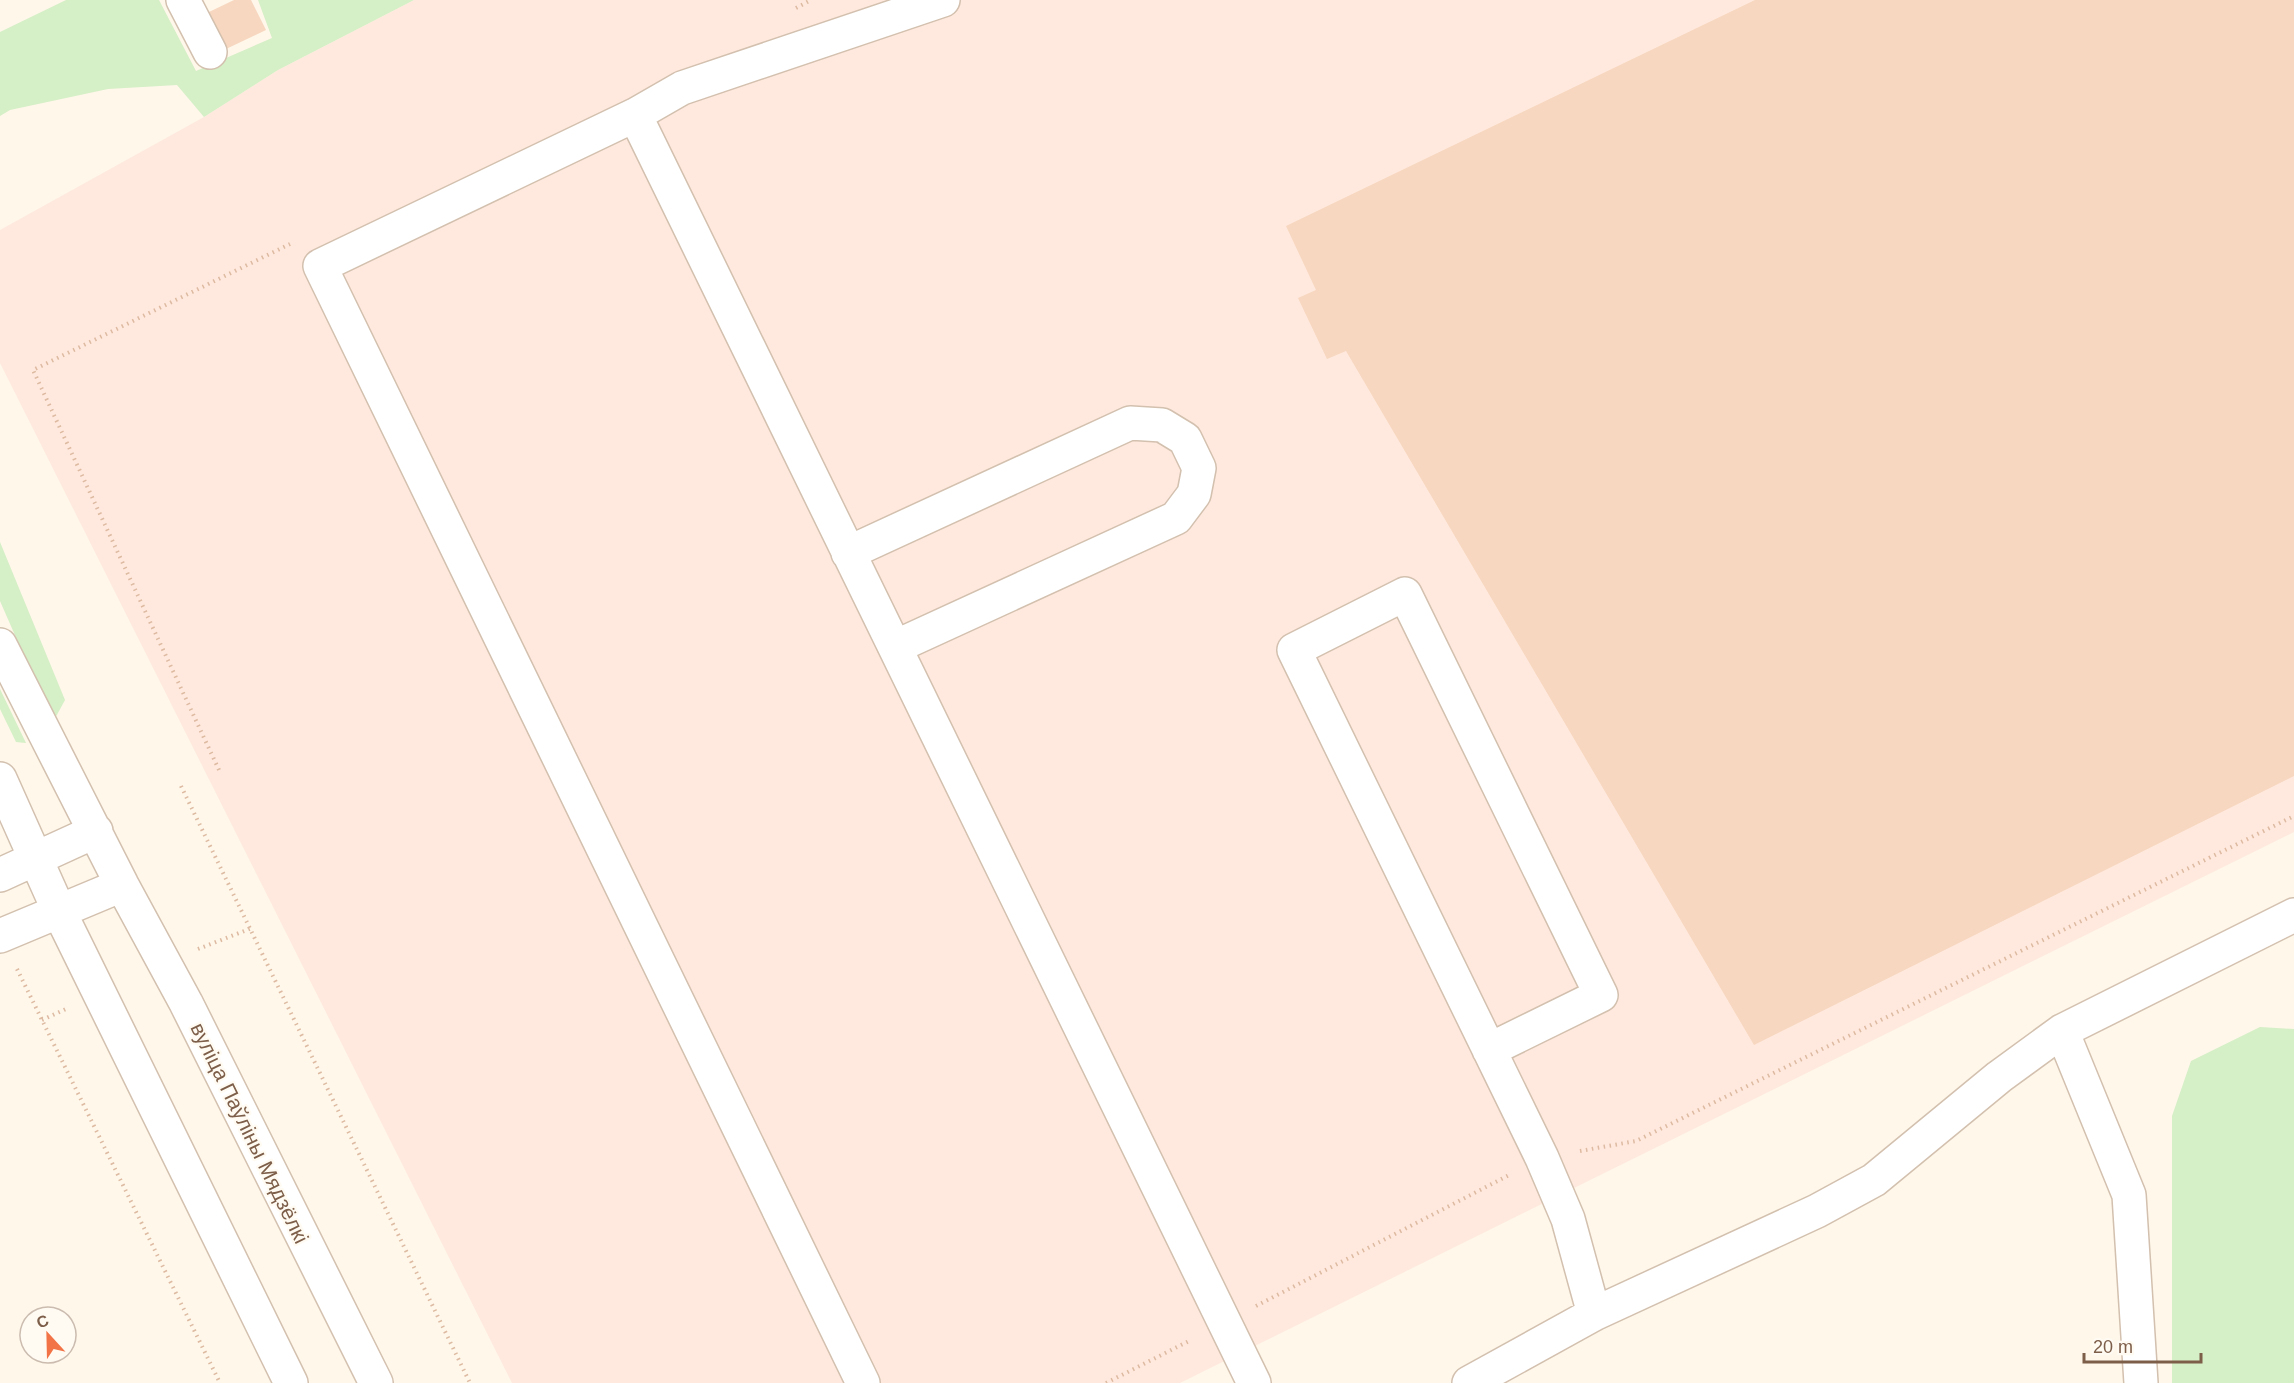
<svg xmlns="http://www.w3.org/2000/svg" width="2294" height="1383" font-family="Helvetica,sans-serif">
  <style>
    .commercial { fill: #ffe9de }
    .green { fill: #d5efc6 }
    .building { fill: #f7d7bf }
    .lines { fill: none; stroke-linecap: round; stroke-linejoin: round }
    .minor-casing { stroke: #d3c0ae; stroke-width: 36 }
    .path { stroke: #ddbaa1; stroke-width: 4; stroke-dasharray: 1.5 4.5; stroke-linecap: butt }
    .minor { stroke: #fff; stroke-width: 33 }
    .labels { text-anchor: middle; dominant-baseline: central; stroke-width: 4.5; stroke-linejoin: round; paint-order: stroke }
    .street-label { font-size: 21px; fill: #7d5e49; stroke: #fffbf3 }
  </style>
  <rect width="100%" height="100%" fill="#fef7ea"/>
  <path class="commercial" d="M414,0H2294V832L1180,1383H512L0,363V230L204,117L278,70Z"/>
  <path class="green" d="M66,0H159L196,71L272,38L258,0H414L278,70L204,117L177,85L108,89L10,110L0,116V32Z
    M0,542L65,700L53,722L0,601Z
    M0,689L26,743L16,742L0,709Z
    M2260,1027L2294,1029V1383H2172V1116L2191,1061Z"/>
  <path class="building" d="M234,0H251L266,30L226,49L209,12Z
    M1755,0H2294V776L1754,1045L1346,351L1327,359L1298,298L1316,290L1286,226Z"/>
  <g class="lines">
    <g class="minor-casing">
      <path id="minor" d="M183,0L210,52
        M635,115L1254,1383
        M848,553L1130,423L1162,425L1185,439L1199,468L1194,494L1176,518L895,647
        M0,645L122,885L186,1003L376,1383
        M0,779L59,911L291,1383
        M0,875L96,831
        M0,936L122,885
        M2062,1031L2129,1195L2141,1383
        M1489,1050L1601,995L1405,594L1294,650L1542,1158L1568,1219L1594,1314
        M863,1383L320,266L635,115L682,88L943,0
        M1469,1383L1594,1314L1817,1211L1874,1180L1999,1077L2062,1031L2294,915"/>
    </g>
    <path class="path" d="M796,8L811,0
      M219,770L33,370L290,244
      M181,786L470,1383
      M198,949L252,928
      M17,969L220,1383
      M42,1020L66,1009
      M1580,1151L1636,1141L2294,816
      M1256,1306L1511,1174
      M1106,1383L1191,1340"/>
    <use href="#minor" class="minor"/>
  </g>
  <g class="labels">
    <g class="street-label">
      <text transform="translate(250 1133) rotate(64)">вуліца Паўліны Мядзёлкі</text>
    </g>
  </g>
  <g transform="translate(48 1335) rotate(338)"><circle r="28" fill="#fffbf3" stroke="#cbbcaf" stroke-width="1.5"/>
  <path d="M0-4.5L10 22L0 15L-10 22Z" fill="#f27345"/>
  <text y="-9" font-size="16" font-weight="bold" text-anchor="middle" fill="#7d5e49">С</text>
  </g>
  <path d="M2084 1353v9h117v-9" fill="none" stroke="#7d5e49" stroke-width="3"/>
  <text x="2093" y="1353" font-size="18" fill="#7d5e49" stroke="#fffbf3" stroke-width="4.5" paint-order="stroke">20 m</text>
</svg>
